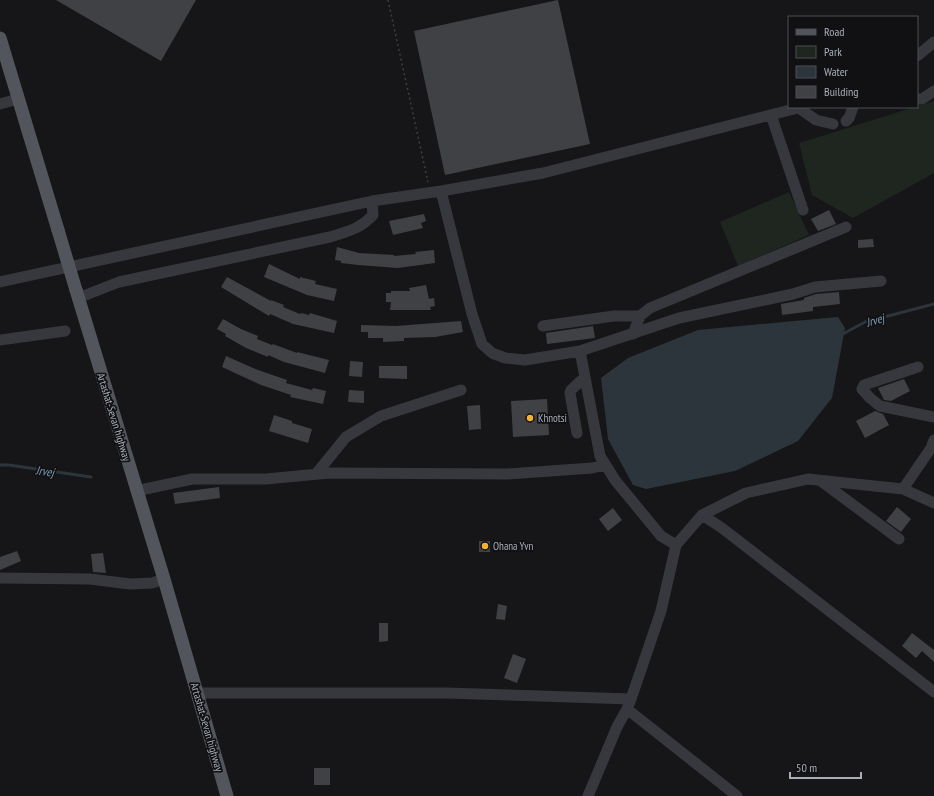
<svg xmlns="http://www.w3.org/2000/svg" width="934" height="796" font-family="'PT Sans Narrow',sans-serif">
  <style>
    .green { fill: #1e261f }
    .water { fill: #2c353c }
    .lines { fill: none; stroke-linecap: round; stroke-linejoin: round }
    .stream { stroke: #2c353c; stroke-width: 3 }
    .building { fill: #404145 }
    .path { stroke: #3d3f44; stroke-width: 1.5; stroke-dasharray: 2 3; stroke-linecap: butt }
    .minor { stroke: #37383d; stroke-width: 11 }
    .major { stroke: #53555c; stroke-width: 13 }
    .major-bridge { stroke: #53555c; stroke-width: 13 }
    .poi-dot { fill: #f2b134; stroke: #111113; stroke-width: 1.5 }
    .labels { text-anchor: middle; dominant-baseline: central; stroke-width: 3.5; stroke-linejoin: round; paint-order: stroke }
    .street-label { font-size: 11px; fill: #a8adb8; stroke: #111113 }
    .poi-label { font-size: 11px; fill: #a8adb8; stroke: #111113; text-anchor: start }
    .water-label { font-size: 12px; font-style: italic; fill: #7f9bb3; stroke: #111113 }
  </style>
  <rect width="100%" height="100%" fill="#161618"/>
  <path class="green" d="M934,101V173L853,218L812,195L799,143Z
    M789,192L809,235L738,266L720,222Z"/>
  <path class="water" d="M838,317L845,328L832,398L798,441L735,471L646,489L633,485L608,439L601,378L628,358L698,330Z"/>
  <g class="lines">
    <path class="stream" d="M841,335L865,322L934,304
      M0,465H9L91,477"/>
  </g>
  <path class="building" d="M56,0H196L161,61Z
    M558,0L590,144L445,175L414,31Z
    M829,210L836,224L818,231L811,219Z
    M424,214L426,221L421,223L423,228L393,235L389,221Z
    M873,239L874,247L858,248V240Z
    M337,247L359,253L394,255V256L416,254L415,252L434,250L435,263L398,268L358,265L341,263V261L335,260Z
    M269,264L300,279V277L316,281L315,284L337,289L334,301L307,295L264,277Z
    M227,277L271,301V300L284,305L283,307L300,314L301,313L309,315L310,313L337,321L334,333L293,324L270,314L269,316L221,287Z
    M426,285L429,299L434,298L435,306L430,307L431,310H390L391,302H386V293H391V291H410L409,288Z
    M839,292L840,304L813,307V311L782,315L781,304L804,300V298L816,294Z
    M223,319L241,329L258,336L257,339L272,345L273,344L297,353V352L329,360L325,373L284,362L268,355V357L246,348L225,336L226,334L217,329Z
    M461,321L463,332L435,337L404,338V341L383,342V338H368V332H361V325L396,326Z
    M593,326L595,338L547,344L546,333Z
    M226,356L258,370L287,380L286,383L312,390L313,388L326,391L323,404L290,397L291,395L261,385L222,367Z
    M350,361L363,362L362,377L349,376Z
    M379,366H407V379L379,378Z
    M904,379L910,391L891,401L884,400L878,388Z
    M349,390L364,391V403L348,402Z
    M547,399L549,435L513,437L511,401Z
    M480,405L481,429L469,430L467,406Z
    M875,411L883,414L889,425L865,438L856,421Z
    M274,415L292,421V423L312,429L308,443L269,431Z
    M219,487L220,498L175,504L173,493Z
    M897,507L911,519L901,532L886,521Z
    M613,508L622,520L608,531L599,519Z
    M479,541H490V552H479Z
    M17,551L21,561L0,570V557Z
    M103,553L106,573L93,572L91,554Z
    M498,604L507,606L505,620L496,619Z
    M379,623H388V641L379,642Z
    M912,633L934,650V662L922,651L916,658L902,646Z
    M513,654L526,659L517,683L504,678Z
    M314,768H330V785H314Z"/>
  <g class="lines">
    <path class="path" d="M388,0L428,182"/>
    <path class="minor" d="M917,56L934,42
      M917,99H922L934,91
      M0,104L18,99
      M799,108L816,120L833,124
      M771,115L803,210
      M846,121L849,118L853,107
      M441,191L472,314L482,344L492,353L505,358L525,360L580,351L600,456L615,480L661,536L676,545
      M0,282L372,201L441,191L543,173L802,107
      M78,298L119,282L330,237C348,231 360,229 373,215L372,201
      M543,326L614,316H640
      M633,334L640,316L650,308L846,227
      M0,340L65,331
      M580,351L679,318L793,294L815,287L881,281
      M918,367L864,385L862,389L870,398L880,406L934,417
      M577,433L570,393L571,390L585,377
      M316,474L346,437L381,416L461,390
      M821,481L899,539
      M903,489L931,448L934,440
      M136,491L192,479H266L329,473L507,474L592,468L605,465
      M702,515L722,528L934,692
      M0,578L90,579L130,584L152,583L164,579
      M197,693H446L631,699
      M627,709L737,796
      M588,796L617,727L627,709L631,699L661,611L676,545L702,515L746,493L808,479L903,489L934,503"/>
    <path class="major" d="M0,38L58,230
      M76,290L164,579L227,796"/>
    <path class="major-bridge" d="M58,230L76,290"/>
  </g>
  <g class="poi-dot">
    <circle cx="530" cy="418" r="4"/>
    <circle cx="485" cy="546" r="4"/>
  </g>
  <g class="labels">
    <g class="street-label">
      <text transform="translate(114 417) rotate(73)">Artashat-Sevan highway</text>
      <text transform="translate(207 727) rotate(74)">Artashat-Sevan highway</text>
    </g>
    <g class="poi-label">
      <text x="538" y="418">Khnotsi</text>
      <text x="493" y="546">Ohana Yvn</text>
    </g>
    <g class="water-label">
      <text transform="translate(875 320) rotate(-16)">Jrvej</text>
      <text transform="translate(45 471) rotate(7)">Jrvej</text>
    </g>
  </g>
  <rect x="788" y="16" width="130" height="92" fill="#111113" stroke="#4d4f55"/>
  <rect x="796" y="29" width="20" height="6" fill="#53555c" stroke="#4d4f55"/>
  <text x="824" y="36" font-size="12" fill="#a8adb8">Road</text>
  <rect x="796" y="46" width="20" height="12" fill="#1e261f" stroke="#4d4f55"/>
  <text x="824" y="56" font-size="12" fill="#a8adb8">Park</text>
  <rect x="796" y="66" width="20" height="12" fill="#2c353c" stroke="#4d4f55"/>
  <text x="824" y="76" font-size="12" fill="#a8adb8">Water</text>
  <rect x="796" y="86" width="20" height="12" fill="#404145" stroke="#4d4f55"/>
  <text x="824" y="96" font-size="12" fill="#a8adb8">Building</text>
  <path d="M790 772v6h71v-6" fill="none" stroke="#a8adb8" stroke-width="2"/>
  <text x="796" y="772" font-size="12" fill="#a8adb8" stroke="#111113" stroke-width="3" paint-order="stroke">50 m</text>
</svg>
